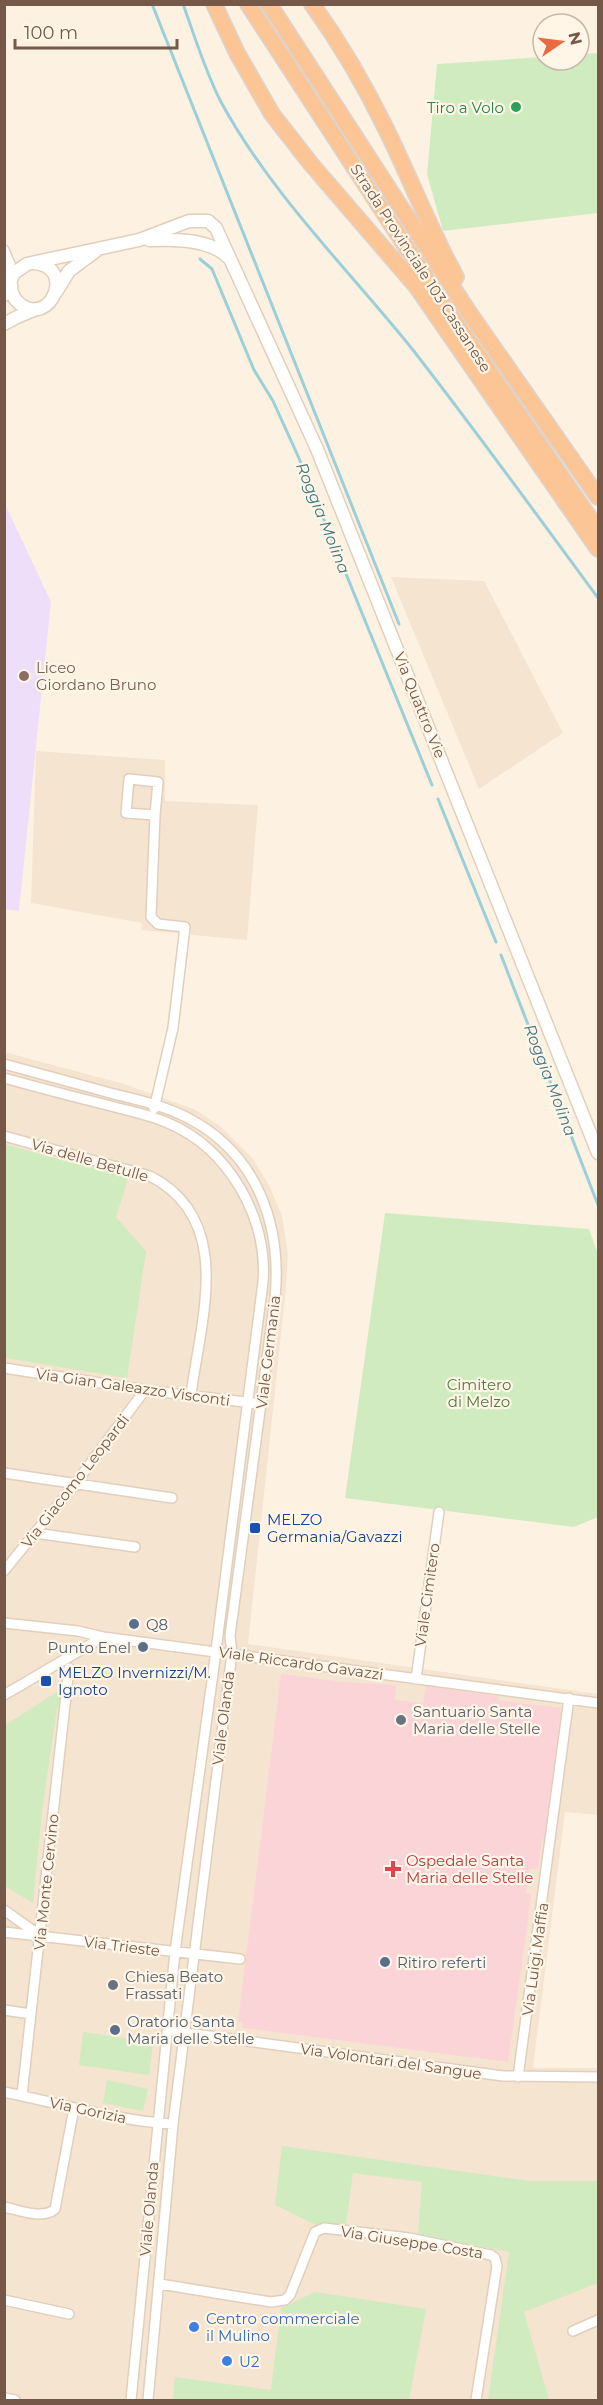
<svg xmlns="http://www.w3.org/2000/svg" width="603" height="2405" font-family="Montserrat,sans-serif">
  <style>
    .residential { fill: #f5e4cf }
    .education { fill: #efdef9 }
    .medical { fill: #fbd4d8 }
    .green { fill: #d0ebbf }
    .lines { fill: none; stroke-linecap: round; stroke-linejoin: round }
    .stream { stroke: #9bcfd9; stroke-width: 3 }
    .minor-casing { stroke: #e1cfbd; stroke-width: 12 }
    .tertiary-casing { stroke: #e1cfbd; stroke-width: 15 }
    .trunk-casing { stroke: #dbd4cf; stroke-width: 18 }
    .minor { stroke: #fff; stroke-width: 9 }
    .tertiary { stroke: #fff; stroke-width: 12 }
    .trunk { stroke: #fcc596; stroke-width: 15 }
    .leisure-dot { fill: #2e9e5b; stroke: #fff6e8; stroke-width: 2 }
    .education-dot { fill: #8d6e63; stroke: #fff6e8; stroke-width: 2 }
    .transit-dot { fill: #1a4fb4; stroke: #fff6e8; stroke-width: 2 }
    .service-dot { fill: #5c6f8a; stroke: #fff6e8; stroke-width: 2 }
    .worship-dot { fill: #6b7280; stroke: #fff6e8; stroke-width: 2 }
    .health-dot { fill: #e0444e; stroke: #fff6e8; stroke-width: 2 }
    .shop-dot { fill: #3f7fe0; stroke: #fff6e8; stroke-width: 2 }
    .labels { text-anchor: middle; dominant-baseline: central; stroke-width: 4.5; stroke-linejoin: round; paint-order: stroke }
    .leisure-label { font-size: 15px; fill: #27864d; stroke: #fff6e8; text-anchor: end }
    .street-label { font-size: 15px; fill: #755847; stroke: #fff6e8 }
    .education-label { font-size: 15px; fill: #785e54; stroke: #fff6e8; text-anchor: start }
    .park-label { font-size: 15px; fill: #507b3f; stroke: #fff6e8 }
    .transit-label { font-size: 15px; fill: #164399; stroke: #fff6e8; text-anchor: start }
    .service-label { font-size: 15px; fill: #4e5e75; stroke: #fff6e8; text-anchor: start }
    .worship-label { font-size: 15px; fill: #5b616d; stroke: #fff6e8; text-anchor: start }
    .health-label { font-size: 15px; fill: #be3a42; stroke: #fff6e8; text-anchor: start }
    .shop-label { font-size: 15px; fill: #366cbe; stroke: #fff6e8; text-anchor: start }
    .water-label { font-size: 16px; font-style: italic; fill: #3e7683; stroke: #fff6e8 }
  </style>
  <rect width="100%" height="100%" fill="#fdf2e1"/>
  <path class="residential" d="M391,577L484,581L563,733L479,789Z
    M36,751L165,760V801L258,805L247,940L141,930L142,923L31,903Z
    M4,1052L124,1084L196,1110L220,1126L253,1159L269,1185L282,1216L288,1254L286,1288L248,1644L598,1694V1815L565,1812L533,2068H598V2400H5Z"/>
  <path class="education" d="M5,504L51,602L19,911L4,909Z"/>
  <path class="medical" d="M281,1674L343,1682L396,1685L395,1700L423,1703L426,1686L498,1696V1700L561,1708L545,1839H542L538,1869H529L526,1893L531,1894L528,1920L508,2062L252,2029L242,2028L243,2022H238Z"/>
  <path class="green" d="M598,53V213L443,231L427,174L437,64L543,57V60H579V54Z
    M4,1144L128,1178L116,1217L146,1251L127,1378L5,1358Z
    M385,1213L589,1229L598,1254V1517L574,1527L345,1498Z
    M58,1691L66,1699L65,1709L57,1708L42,1811L33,1903L5,1886L4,1726Z
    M83,2032L153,2042L149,2075L79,2065Z
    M107,2080L148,2089L143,2111L103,2103Z
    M282,2146L530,2181H598V2283L524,2312L549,2400H488L509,2252L418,2235L422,2182L353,2173L345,2230L318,2226L275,2205Z
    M315,2292L426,2309L409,2400H173L175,2377L271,2390L281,2308Z"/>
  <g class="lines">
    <path class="stream" d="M152,4L399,624
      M183,4C195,37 205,71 221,102C271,194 348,269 413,350C476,431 537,515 598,598
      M200,259L212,269L254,370L273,401L298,456L432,785
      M438,799L496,942
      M501,955L598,1205"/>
    <g class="minor-casing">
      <path id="minor" d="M4,250L10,264L11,279
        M129,779L158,782L155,815L126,813Z
        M4,1064C41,1074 78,1084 114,1094C139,1100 165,1106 188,1118C257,1154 282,1224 275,1298L230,1636L232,1653L173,2124L148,2400
        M4,1078C40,1088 75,1097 111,1106C129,1111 150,1115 168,1123C228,1148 268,1217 263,1282L214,1666L175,1952L131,2400
        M154,1109L173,1028L185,927L158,924L151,917L155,815
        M4,1136L150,1176C236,1220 200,1321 191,1395
        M4,1368L145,1390L261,1404
        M4,1473L172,1498
        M35,1533L135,1547
        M4,1571L75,1484L145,1390
        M4,1623L78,1631L103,1637L598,1703
        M416,1679L439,1512
        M4,1695L103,1637
        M4,1910L39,1935
        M4,1932L240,1959
        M4,2010L31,2014
        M168,2021L173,2031L503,2076L598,2077
        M518,2077L569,1698
        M4,2092C60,2103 116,2121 173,2124
        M22,2095L69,1668
        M4,2207C19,2210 43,2220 55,2209L74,2108
        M160,2284L271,2302L285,2300L290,2295L315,2232L324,2228L409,2238L491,2255L495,2258L497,2266L476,2400
        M4,2300L69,2314
        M573,2331L598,2320
        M4,2398L15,2400"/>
    </g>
    <g class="tertiary-casing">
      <path id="tertiary" d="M149,240C174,239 211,239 229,258
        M11,284C11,292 13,299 20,304C51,328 77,265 33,263
        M56,292L69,271L96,251
        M4,295L14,273L27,264L139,240L189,221H208L216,228L317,449L598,1153
        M4,324L17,317L36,309"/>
    </g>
    <g class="trunk-casing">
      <path id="trunk" d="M214,4L237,53L272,114L311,164L416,286L598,549
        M248,4L453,319L598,530
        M269,4L468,311L598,497
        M312,4C340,43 364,84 385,127C410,177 429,228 456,277"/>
    </g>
    <use href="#minor" class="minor"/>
    <use href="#tertiary" class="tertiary"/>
    <use href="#trunk" class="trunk"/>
  </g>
  <circle class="leisure-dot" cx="516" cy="107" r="6"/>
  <circle class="education-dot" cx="24" cy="676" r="6"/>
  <g class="transit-dot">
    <rect x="249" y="1522" width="12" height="12" rx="3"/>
    <rect x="40" y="1675" width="12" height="12" rx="3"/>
  </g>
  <g class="service-dot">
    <circle cx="134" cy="1624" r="6"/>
    <circle cx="143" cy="1647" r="6"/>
    <circle cx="385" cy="1962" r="6"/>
    <circle cx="115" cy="2030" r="6"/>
  </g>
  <g class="worship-dot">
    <circle cx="401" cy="1720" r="6"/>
    <circle cx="113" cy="1985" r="6"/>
  </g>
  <path class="health-dot" d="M390 1860h6v6h6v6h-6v6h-6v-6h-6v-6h6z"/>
  <g class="shop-dot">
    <circle cx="194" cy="2327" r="6"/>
    <circle cx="227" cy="2361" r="6"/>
  </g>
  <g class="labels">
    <g class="leisure-label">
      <text x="504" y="107">Tiro a Volo</text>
    </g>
    <g class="street-label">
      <text transform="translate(421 268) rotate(57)">Strada Provinciale 103 Cassanese</text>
      <text transform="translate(420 705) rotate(68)">Via Quattro Vie</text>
      <text transform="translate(90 1160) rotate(16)">Via delle Betulle</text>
      <text transform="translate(268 1352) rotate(-83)">Viale Germania</text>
      <text transform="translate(133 1387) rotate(8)">Via Gian Galeazzo Visconti</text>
      <text transform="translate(75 1481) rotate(-52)">Via Giacomo Leopardi</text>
      <text transform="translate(427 1595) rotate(-82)">Viale Cimitero</text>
      <text transform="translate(301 1663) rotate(8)">Viale Riccardo Gavazzi</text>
      <text transform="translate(223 1718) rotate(-83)">Viale Olanda</text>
      <text transform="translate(46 1882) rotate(-84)">Via Monte Cervino</text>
      <text transform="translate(122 1946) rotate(7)">Via Trieste</text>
      <text transform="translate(535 1959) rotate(-82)">Via Luigi Maffia</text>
      <text transform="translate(391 2061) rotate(8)">Via Volontari del Sangue</text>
      <text transform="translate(88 2110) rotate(12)">Via Gorizia</text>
      <text transform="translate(149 2209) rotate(-85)">Viale Olanda</text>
      <text transform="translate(412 2242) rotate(9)">Via Giuseppe Costa</text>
    </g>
    <g class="education-label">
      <text x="36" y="667">Liceo<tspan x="36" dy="17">Giordano Bruno</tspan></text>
    </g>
    <g class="park-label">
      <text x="479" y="1384">Cimitero<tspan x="479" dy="17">di Melzo</tspan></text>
    </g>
    <g class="transit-label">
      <text x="267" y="1519">MELZO<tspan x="267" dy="17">Germania/Gavazzi</tspan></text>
      <text x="58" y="1672">MELZO Invernizzi/M.<tspan x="58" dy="17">Ignoto</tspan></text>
    </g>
    <g class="service-label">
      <text x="146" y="1624">Q8</text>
      <text x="131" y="1647" text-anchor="end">Punto Enel</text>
      <text x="397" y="1962">Ritiro referti</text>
      <text x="127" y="2021">Oratorio Santa<tspan x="127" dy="17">Maria delle Stelle</tspan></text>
    </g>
    <g class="worship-label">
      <text x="413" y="1711">Santuario Santa<tspan x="413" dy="17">Maria delle Stelle</tspan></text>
      <text x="125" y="1976">Chiesa Beato<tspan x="125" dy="17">Frassati</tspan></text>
    </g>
    <g class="health-label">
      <text x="406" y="1860">Ospedale Santa<tspan x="406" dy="17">Maria delle Stelle</tspan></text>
    </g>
    <g class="shop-label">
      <text x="206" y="2318">Centro commerciale<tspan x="206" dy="17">il Mulino</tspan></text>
      <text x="239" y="2361">U2</text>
    </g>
    <g class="water-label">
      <text transform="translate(323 518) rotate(68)">Roggia Molina</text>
      <text transform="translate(550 1080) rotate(69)">Roggia Molina</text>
    </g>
  </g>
  <rect width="603" height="2405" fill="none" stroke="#755847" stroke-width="12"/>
  <g transform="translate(561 42) rotate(76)"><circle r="28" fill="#fff6e8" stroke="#c8b7a8" stroke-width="1.5"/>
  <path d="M0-4.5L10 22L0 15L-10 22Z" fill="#eb6a42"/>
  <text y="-9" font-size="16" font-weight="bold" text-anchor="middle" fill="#755847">N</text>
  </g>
  <path d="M15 39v9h162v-9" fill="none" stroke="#755847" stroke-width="3"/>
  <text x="24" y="39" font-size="18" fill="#755847" stroke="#fff6e8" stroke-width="4.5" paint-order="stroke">100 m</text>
</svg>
